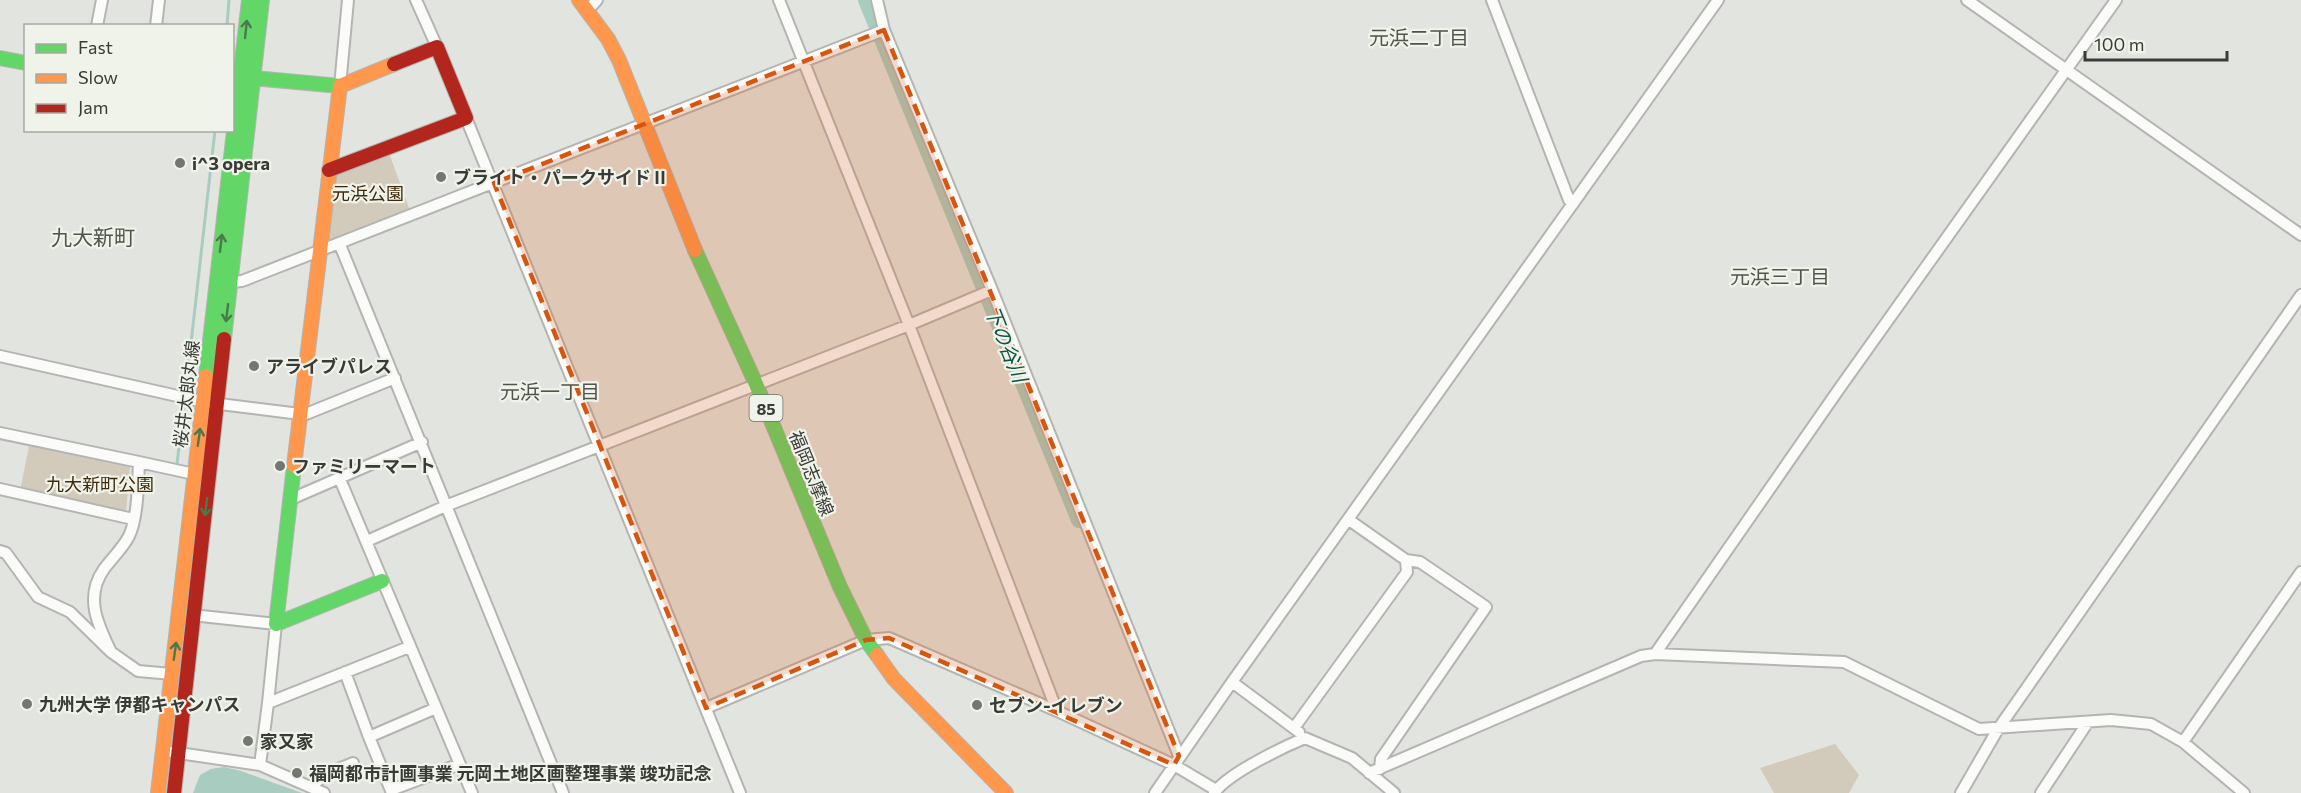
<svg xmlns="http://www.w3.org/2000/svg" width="2301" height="793" font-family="Commissioner,'Noto Sans JP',sans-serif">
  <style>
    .green { fill: #d2cabb }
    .water { fill: #a8ccbf }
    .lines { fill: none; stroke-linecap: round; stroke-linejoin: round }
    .stream { stroke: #a8ccbf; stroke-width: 3 }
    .river { stroke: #a8ccbf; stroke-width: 16 }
    .street-casing { stroke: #b4b5b2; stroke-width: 14 }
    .fast-casing { stroke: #b4b5b2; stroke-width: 16 }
    .slow-casing { stroke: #b4b5b2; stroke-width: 16 }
    .jam-casing { stroke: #b4b5b2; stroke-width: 16 }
    .street { stroke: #fbfbfa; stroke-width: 10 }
    .fast { stroke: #63d668; stroke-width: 14 }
    .slow { stroke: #ff974d; stroke-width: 14 }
    .jam { stroke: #b3261e; stroke-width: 14 }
    .oneway { stroke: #4a794b }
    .marked { fill: #d65610; fill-opacity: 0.2; stroke: #d65610; stroke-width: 4.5; stroke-dasharray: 12 8; stroke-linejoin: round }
    .poi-dot { fill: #747672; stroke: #f0f3ea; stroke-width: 2 }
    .labels { text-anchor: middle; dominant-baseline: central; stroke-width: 4.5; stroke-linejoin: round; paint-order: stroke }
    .shield { fill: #f0f3ea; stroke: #70726d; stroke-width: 1.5 }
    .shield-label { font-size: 16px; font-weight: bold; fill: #393b37 }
    .poi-label { font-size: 18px; font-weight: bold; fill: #393b37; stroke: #f0f3ea; text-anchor: start }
    .park-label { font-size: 18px; fill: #3f2b0c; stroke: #f0f3ea }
    .street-label { font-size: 18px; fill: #393b37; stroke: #f0f3ea }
    .neighbourhood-label { font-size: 20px; fill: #51544c; stroke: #f0f3ea }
    .water-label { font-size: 20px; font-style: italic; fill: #0e5343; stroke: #f0f3ea }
    .quarter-label { font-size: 21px; fill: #51544c; stroke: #f0f3ea }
  </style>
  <rect width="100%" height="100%" fill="#e2e4df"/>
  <path class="green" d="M388,150L410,211L331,244L325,238L332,174Z
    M29,446L130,467L126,512L20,491Z
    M1835,744L1859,775L1849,793H1774L1760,768Z"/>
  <path class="water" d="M224,767L241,771L302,793H193L200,775L211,769Z"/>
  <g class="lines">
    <path class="stream" d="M227,26L229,0
      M186,388L215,130
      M183,415L184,405
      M177,464L181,429"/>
    <path class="river" d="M866,0L1079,520"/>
    <g class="street-casing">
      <path id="street" d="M416,0L437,47
        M779,0L909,325L1057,711
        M877,0L884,30L992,290L1179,756
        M1492,0L1569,200L1573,204
        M1967,0L2301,235
        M588,10L597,0
        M97,26L102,0
        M156,26L159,0
        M340,86L348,0
        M466,118L740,793
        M340,245L563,793
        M231,282L242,281L884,30
        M0,356L204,402L300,414H306L395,378
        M0,433L139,462
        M339,477L472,793
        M0,489L133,519
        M291,499L422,442
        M1349,520L1406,560L1420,562L1486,607L1381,759L1380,769
        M367,541L448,505L909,325L992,290
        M0,551L6,553L38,597L70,612L111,652L138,671L172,674
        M192,615L276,624L268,703
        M111,652C98,625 84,597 104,569C112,558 123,548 129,536C138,518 138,482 139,462L194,474
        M1655,654L1839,389L2116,0
        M345,672L369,737
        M1232,682L1299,732
        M706,708L866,640L889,638L1057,711L1174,765L1216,790
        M1294,728L1407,572L1406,560
        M2183,742L2301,572
        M172,752L260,765L324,793
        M260,765L268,703L409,647
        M1369,773L1641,656L1655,654L1844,662L1979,729L2111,720L2151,724L2183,742L2244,793
        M312,786L324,775L353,763
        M391,790L460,764
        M392,793L369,737L436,708
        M1155,793L1232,682L1718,0
        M1214,793C1229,773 1281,748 1305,738L1352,758L1394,793
        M1961,793L1998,729L2301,295
        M2041,793L2088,722"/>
    </g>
    <g class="fast-casing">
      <path id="fast" d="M0,58L26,63
        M253,78L340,86
        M695,250L756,384L840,587L866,640L877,655
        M224,339L262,0
        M206,376L249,0
        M294,466L276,624L382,581"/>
    </g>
    <g class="slow-casing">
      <path id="slow" d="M579,0L608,39L619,60L695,250
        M294,466L340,86L394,64
        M877,655L894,679L1006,793
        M158,793L206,376"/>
    </g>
    <g class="jam-casing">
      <path id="jam" d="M329,170L466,118L437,47L394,64
        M174,793L224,339"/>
    </g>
    <use href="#street" class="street"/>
    <use href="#fast" class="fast"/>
    <use href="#slow" class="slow"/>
    <use href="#jam" class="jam"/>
  </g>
  <defs><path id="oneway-shaft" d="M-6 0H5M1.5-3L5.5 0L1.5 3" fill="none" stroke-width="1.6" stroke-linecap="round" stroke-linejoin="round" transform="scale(1.5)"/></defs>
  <g class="oneway">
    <use href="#oneway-shaft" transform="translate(246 29) rotate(-84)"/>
    <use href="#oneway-shaft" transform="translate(221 243) rotate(-83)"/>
    <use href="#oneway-shaft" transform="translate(227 313) rotate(97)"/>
    <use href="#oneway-shaft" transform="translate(199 437) rotate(-82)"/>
    <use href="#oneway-shaft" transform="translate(206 507) rotate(97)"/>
    <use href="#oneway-shaft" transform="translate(175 651) rotate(-82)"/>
  </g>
  <path class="marked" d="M884,30L1179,756L1174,765L889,638L866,640L706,708L494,183Z"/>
  <g class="poi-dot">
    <circle cx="180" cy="163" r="6"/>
    <circle cx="441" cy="177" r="6"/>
    <circle cx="254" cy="366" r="6"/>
    <circle cx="280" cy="466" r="6"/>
    <circle cx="27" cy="704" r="6"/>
    <circle cx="977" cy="705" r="6"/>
    <circle cx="248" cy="741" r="6"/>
    <circle cx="297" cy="773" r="6"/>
  </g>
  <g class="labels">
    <rect class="shield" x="749.5" y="395" width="33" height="26" rx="4.5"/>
    <g class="shield-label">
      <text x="766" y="408">85</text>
    </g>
    <g class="poi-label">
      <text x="192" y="163">i^3 opera</text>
      <text x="453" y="177">ブライト・パークサイドⅡ</text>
      <text x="266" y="366">アライブパレス</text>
      <text x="292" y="466">ファミリーマート</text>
      <text x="39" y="704">九州大学 伊都キャンパス</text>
      <text x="989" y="705">セブン-イレブン</text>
      <text x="260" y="741">家又家</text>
      <text x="309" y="773">福岡都市計画事業 元岡土地区画整理事業 竣功記念</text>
    </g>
    <g class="park-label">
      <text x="368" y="193">元浜公園</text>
      <text x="100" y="484">九大新町公園</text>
    </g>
    <g class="street-label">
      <text transform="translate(186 394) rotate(-83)">桜井太郎丸線</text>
      <text transform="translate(812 473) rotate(68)">福岡志摩線</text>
    </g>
    <g class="neighbourhood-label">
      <text x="1419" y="37">元浜二丁目</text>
      <text x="1780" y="276">元浜三丁目</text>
      <text x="550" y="391">元浜一丁目</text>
    </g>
    <g class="water-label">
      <text transform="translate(1007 344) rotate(68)">下の谷川</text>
    </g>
    <g class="quarter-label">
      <text x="93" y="236">九大新町</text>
    </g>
  </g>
  <rect x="24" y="24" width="210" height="108" fill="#f0f3ea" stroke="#a7a9a2" stroke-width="1.5"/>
  <rect x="36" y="44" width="30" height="9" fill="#63d668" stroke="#a7a9a2" stroke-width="1.5"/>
  <text x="78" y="54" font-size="18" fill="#393b37">Fast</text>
  <rect x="36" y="74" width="30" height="9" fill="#ff974d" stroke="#a7a9a2" stroke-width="1.5"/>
  <text x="78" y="84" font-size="18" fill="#393b37">Slow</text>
  <rect x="36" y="104" width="30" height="9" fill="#b3261e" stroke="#a7a9a2" stroke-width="1.5"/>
  <text x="78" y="114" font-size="18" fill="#393b37">Jam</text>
  <path d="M2085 51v9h142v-9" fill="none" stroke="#393b37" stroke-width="3"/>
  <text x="2094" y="51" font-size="18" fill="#393b37" stroke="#f0f3ea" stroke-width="4.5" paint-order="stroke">100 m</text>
</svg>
